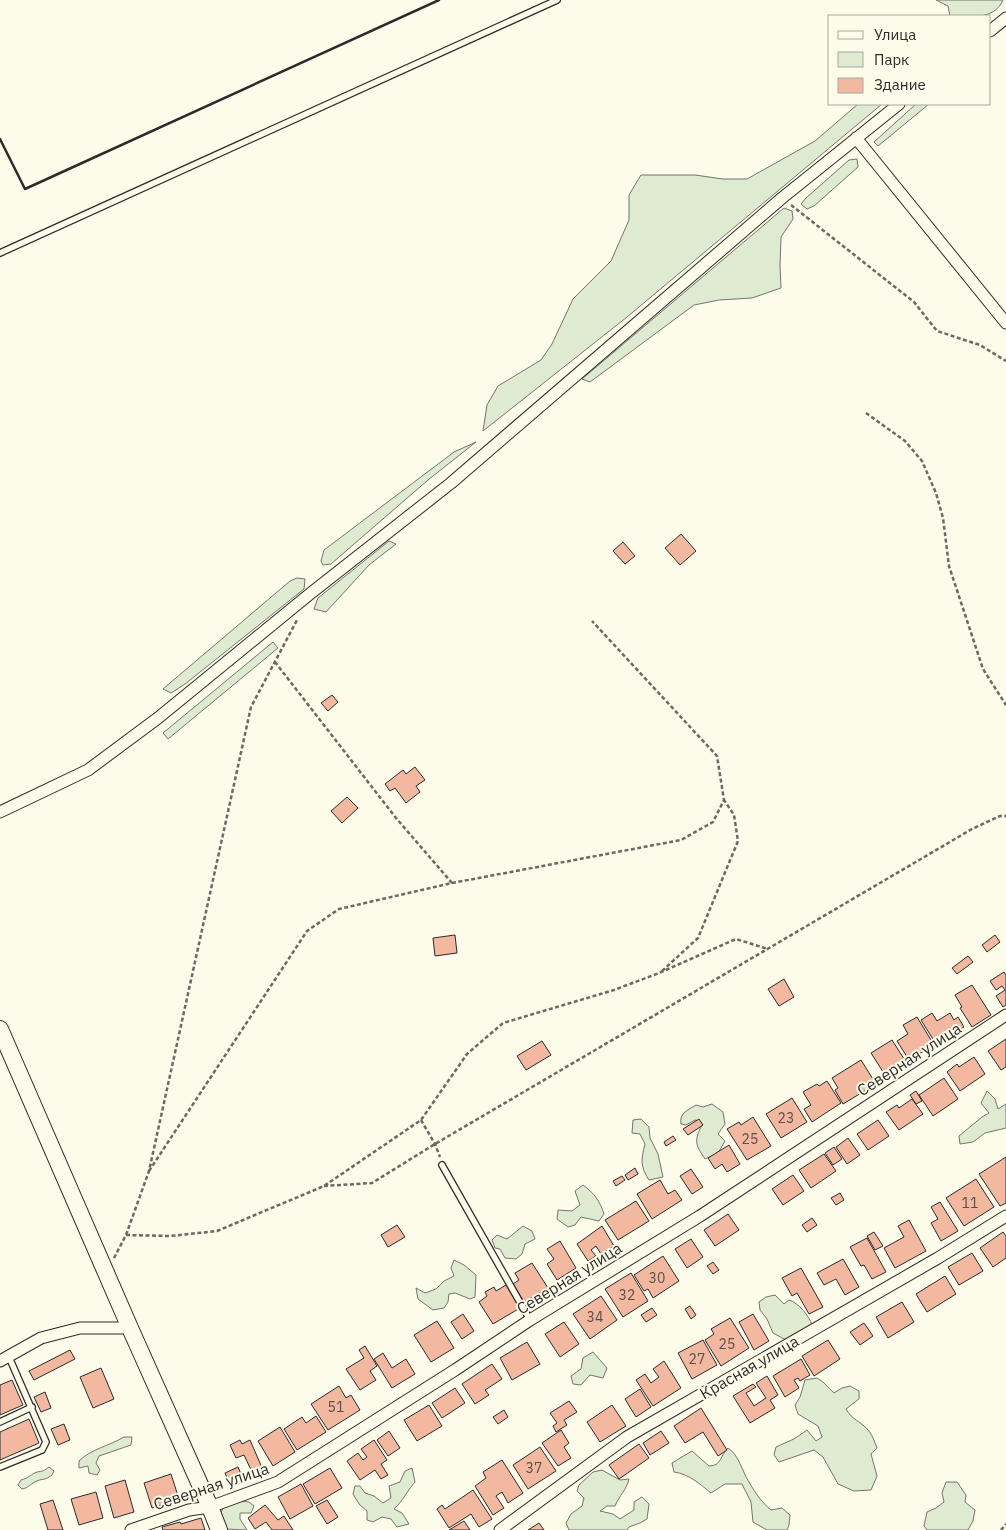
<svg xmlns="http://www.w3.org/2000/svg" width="1006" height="1530" font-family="'IBM Plex Sans',sans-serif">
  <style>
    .green { fill: #deebd1; stroke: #74746e }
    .building { fill: #f2b8a0; stroke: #2b2b2b }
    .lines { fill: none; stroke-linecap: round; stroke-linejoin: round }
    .lane-casing { stroke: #2b2b2b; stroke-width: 8 }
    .street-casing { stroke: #2b2b2b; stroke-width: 13 }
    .secondary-casing { stroke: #2b2b2b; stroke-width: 18 }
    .path { stroke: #6a6964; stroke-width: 2.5; stroke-dasharray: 4 2.5; stroke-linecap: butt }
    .lane { stroke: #fdfbea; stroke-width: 5.5 }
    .street { stroke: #fdfbea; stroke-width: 11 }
    .secondary { stroke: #fdfbea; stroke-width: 16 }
    .wall { stroke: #2b2b2b; stroke-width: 2.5 }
    .labels { text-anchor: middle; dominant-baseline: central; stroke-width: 4; stroke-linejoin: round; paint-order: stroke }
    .number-label { font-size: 14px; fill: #5d4e48 }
    .street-label { font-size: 16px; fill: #2b2b2b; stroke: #fdfbea }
  </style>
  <rect width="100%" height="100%" fill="#fdfbea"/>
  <path class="green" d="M936,0H1003C994,21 969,16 950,16L948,6Z
    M858,104H882L627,317L483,431L487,405L498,386L541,360L552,344L573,299L611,261L629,220V195L641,175H695L723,179H747L815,141Z
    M916,104H929L878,146L874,142Z
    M857,159L858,167L814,206L807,209L801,204L806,198L849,160Z
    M784,208L792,211L793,219L781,237L780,266L781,288L752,298L719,300L694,305L590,382L582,379Z
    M476,442L428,480L331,564L323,565L321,561L324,550L454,452Z
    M389,541L396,544L369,565L326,612L314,609L318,598Z
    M297,578L305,579L304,589L185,684L171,693L163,689L290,581Z
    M273,642L278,648L168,739L163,733Z
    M987,1091L995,1099L998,1109L1006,1104V1128L985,1133L973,1142L960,1144L959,1136L982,1117L989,1113L981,1103Z
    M712,1104L723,1112L725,1124L718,1134L725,1141L718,1153L705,1159C695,1144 694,1141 702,1125L700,1121L695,1120L686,1125L681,1124C679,1113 688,1110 696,1105L703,1107Z
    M641,1119L649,1127L650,1138L658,1154L663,1177L649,1180C640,1166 641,1160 645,1144L640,1134L632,1133L633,1120Z
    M583,1185C594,1193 600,1201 604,1214L599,1221L581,1217L575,1225L568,1227L557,1219L558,1210L572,1211L580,1205L575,1191Z
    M523,1226L532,1231L535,1239L525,1244L522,1254L516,1259L505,1258L500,1249L495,1248L492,1240L497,1235L507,1239Z
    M454,1260L464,1265L476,1275L475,1297L470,1299L455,1293L449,1294L448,1302L444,1308L433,1310L418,1299L416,1288L425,1293L436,1289L444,1281L454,1276L451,1268Z
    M775,1295L784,1304L789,1300C799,1303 809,1316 812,1325L786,1340L773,1333L767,1319L760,1310L759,1302L766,1297Z
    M593,1352L607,1368L603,1378L590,1375L581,1385L573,1384L571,1376L581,1369L583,1358Z
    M817,1378L823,1382L834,1393L842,1388L850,1386L859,1391V1399L846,1409C852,1419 856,1419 864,1426C871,1431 874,1440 877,1448L871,1454L877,1476L871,1490L854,1491L838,1484L823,1457L814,1450L779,1462L774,1455L776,1447L794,1439L807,1430L816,1441L822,1437L818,1426L798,1414L795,1405L800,1397L805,1380Z
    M124,1437H132L131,1445L99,1456L96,1463L100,1470L97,1475L89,1473L88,1466L79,1468V1461C91,1449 109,1446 124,1437Z
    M728,1448C739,1455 742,1471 749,1482C754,1491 762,1503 771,1510L782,1508L790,1515L789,1525L787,1530H767L753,1522L751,1502L742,1484H725L711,1493C700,1484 689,1474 674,1472L672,1463L692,1451L709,1466C722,1466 720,1455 728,1448Z
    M49,1467L54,1471L52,1475C44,1481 44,1478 37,1481C31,1483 29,1488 22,1489L18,1485L21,1480C29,1478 31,1474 37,1472C43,1471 44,1471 49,1467Z
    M412,1468L415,1482C407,1491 403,1501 394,1509L402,1513L409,1524L397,1527L391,1519L382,1517L373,1522L367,1520V1511L359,1504L353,1494L355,1486H360L365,1493L374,1496L383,1503L391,1498L389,1486L400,1482L405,1471Z
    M602,1470L620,1480L629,1479C626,1491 620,1494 615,1506H607L600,1511L613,1514L620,1519L634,1510V1502L642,1497L649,1504L647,1519L640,1523L629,1527L627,1530H569L566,1523L571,1514L582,1506L584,1498L577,1491L579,1485L593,1472Z
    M946,1482H957L966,1495L965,1502L975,1510L973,1521L968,1530H927L924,1526L927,1512L936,1508L944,1502L942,1493Z
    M241,1501L249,1502L254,1506L251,1513H240V1519L247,1530L226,1529L220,1513L225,1506Z"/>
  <path class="building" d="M681,534L696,551L680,565L665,548Z
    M623,542L635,556L625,564L613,551Z
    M332,695L338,702L328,711L321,703Z
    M415,767L425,780L416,786L420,792L406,803L395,788L390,791L385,784L403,770L406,774Z
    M347,797L358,808L342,823L331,811Z
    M455,935L457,953L435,956L433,938Z
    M995,935L1000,942L987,952L982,945Z
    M968,956L973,962L957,974L952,968Z
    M1004,972L1006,975V1005L1003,1007L996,996L1005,990L1002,986L996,990L990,981Z
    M784,979L794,997L779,1006L768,989Z
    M972,985L991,1015L972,1027L960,1008L962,1007L955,995Z
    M932,1013L937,1021L950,1013L954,1020L958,1017L964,1027L936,1044L921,1020Z
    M917,1017L934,1045L909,1060L897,1041L908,1034L903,1025Z
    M1006,1039V1067L1001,1070L988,1051Z
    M892,1040L906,1062L885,1075L871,1053Z
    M542,1041L551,1055L526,1070L517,1056Z
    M974,1057L985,1074L960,1091L947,1072L957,1064L959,1067Z
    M861,1060L876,1084L843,1104L835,1090L838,1088L832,1078Z
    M944,1078L958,1099L933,1116L919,1095Z
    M827,1081L841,1103L812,1122L804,1109L811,1105L803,1092L817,1084L819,1086Z
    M916,1091L922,1101L916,1104L910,1095Z
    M792,1098L807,1122L781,1138L766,1114Z
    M912,1099L923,1114L899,1130L886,1112L897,1105L899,1108Z
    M753,1117L771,1146L747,1160L727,1129L739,1122L741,1125Z
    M699,1119L703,1125L688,1135L683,1129Z
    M878,1120L889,1136L868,1150L857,1134Z
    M673,1136L676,1140L666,1146L664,1142Z
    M848,1138L860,1155L847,1164L836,1147Z
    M729,1145L740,1164L727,1172L722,1164L715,1169L708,1158Z
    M834,1147L842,1159L833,1165L825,1153Z
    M824,1154L836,1171L811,1188L799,1170Z
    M1006,1157V1203L1000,1206L979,1174Z
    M635,1168L638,1174L628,1180L625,1175Z
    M691,1169L703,1187L692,1194L680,1176Z
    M793,1175L804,1191L783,1205L772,1189Z
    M622,1176L625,1180L616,1186L613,1181Z
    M976,1179L994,1207L964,1226L946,1198Z
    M660,1180L668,1194L675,1190L682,1200L652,1219L637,1194Z
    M840,1193L844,1200L836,1205L831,1198Z
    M636,1201L649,1221L618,1240L605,1220Z
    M940,1202L958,1231L941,1241L931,1223L938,1219L931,1207Z
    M728,1214L739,1230L715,1246L704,1230Z
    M812,1218L817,1225L807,1232L802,1225Z
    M909,1220L926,1251L895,1268L884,1248L904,1237L898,1226Z
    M397,1225L405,1237L388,1247L381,1235Z
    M602,1226L614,1246L601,1254L596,1246L591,1250L596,1256L588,1261L577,1244Z
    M874,1232L883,1246L875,1250L867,1236Z
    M1003,1232L1006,1236V1258L993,1267L980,1248Z
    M867,1238L886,1272L872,1279L864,1265L861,1266L850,1247Z
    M691,1239L703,1257L687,1268L675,1249Z
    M560,1241L576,1268L557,1280L547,1264L554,1259L547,1249Z
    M972,1253L983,1271L959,1285L948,1267Z
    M663,1256L679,1281L653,1298L648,1289L644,1291L634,1275Z
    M843,1259L859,1287L845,1295L836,1279L824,1285L817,1273Z
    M713,1262L719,1270L713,1274L707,1266Z
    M532,1263L548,1288L524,1302L513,1284L519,1280L515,1273Z
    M801,1268L823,1307L809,1314L797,1293L792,1296L782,1278Z
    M631,1273L648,1301L623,1317L605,1289Z
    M945,1276L956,1294L927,1312L916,1294Z
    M506,1285L520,1308L493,1324L479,1302L487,1296L485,1292L494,1287L496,1291Z
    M601,1296L617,1320L590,1339L573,1314Z
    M902,1302L914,1322L888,1338L876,1317Z
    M690,1306L696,1315L691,1319L685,1309Z
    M652,1308L657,1315L646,1322L641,1315Z
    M463,1314L474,1331L462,1339L451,1322Z
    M753,1314L769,1341L754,1350L739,1322Z
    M730,1318L749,1348L721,1366L705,1340L714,1334L711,1329Z
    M437,1321L454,1348L431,1362L414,1335Z
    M564,1322L579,1344L560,1357L545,1334Z
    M864,1323L873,1336L860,1345L850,1332Z
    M703,1340L717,1365L692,1379L678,1353Z
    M828,1340L840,1359L814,1376L802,1356Z
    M527,1342L540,1364L512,1380L500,1358Z
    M365,1346L377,1366L370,1371L376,1380L360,1390L346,1369L364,1358L359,1350Z
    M70,1350L75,1359L34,1380L29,1371Z
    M383,1353L392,1368L406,1359L415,1374L392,1388L374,1359Z
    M801,1359L810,1375L800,1381L798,1378L794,1380L799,1388L785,1397L773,1376Z
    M664,1361L681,1388L653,1406L636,1380L645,1374L651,1383L659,1377L653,1369Z
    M492,1364L502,1379L485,1390L489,1395L475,1404L462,1384Z
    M101,1368L114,1399L93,1408L80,1377Z
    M767,1376L778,1395L770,1400L775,1408L750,1423L733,1396L753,1384L756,1387L746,1393L754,1406L766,1398L756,1383Z
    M12,1380L23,1405L0,1415V1385Z
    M339,1386L346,1398L351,1395L360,1410L328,1430L311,1404Z
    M455,1388L465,1403L442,1418L432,1403Z
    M640,1389L651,1407L636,1417L625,1399Z
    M45,1392L51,1408L41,1412L34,1397Z
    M569,1401L577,1412L564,1420L567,1425L556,1432L553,1426L557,1423L550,1413Z
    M429,1405L442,1426L417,1441L404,1420Z
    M612,1405L626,1426L600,1442L587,1422Z
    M701,1408L727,1450L718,1456L703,1432L685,1443L674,1426Z
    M504,1410L508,1417L498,1424L493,1417Z
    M316,1416L326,1432L297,1450L284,1429L302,1417L306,1423Z
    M29,1419L39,1443L0,1460V1432Z
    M64,1424L70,1440L58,1445L51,1429Z
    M280,1427L295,1452L273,1466L258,1441Z
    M561,1430L569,1443L564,1447L571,1458L558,1466L542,1443Z
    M389,1431L400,1448L388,1456L377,1440Z
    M661,1431L669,1443L650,1455L643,1443Z
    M240,1440L242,1444L250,1440L263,1470L253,1474L244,1455L236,1458L230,1445Z
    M374,1440L387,1460L381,1464L388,1475L381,1479L375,1470L360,1480L347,1461L358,1453L363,1460L367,1457L361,1449Z
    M639,1444L649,1458L619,1479L609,1465Z
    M540,1447L556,1471L528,1489L513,1465Z
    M502,1460L523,1493L508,1503L502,1492L496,1496L504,1508L493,1515L475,1486L486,1478L483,1472Z
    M238,1467L244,1481L231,1487L225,1473Z
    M330,1468L342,1488L315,1504L303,1484Z
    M171,1474L179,1499L152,1508L144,1483Z
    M125,1480L134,1512L114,1518L105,1486Z
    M301,1484L313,1506L290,1519L278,1497Z
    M473,1490L492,1519L479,1527L471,1514L449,1528L437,1509L442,1505L445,1509Z
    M96,1492L103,1518L79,1525L71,1499Z
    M53,1500L63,1530H48L40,1504Z
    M327,1500L338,1517L327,1524L316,1506Z
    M265,1505L278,1520L284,1516L293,1530H272L266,1522L255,1529L248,1518Z
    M201,1518L205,1530H163L162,1527L180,1522L181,1524Z
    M464,1521L470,1530H449Z
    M539,1523L544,1530H528Z"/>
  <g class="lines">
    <g class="lane-casing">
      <path id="lane" d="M0,253L557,0
        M442,1165L530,1320
        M0,1422L32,1407
        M0,1467L42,1450L46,1442L9,1357"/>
    </g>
    <g class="street-casing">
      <path id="street" d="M990,31L1006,18
        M856,138L1006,323
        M0,812L88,770L158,718L311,593L451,483L782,198L899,104
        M0,1361L41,1338L80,1328H130
        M131,1530L189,1510L210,1507L278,1482L455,1370L530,1320L700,1216L1006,1015
        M500,1530L627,1437L938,1258L1006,1216"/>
    </g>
    <g class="secondary-casing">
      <path id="secondary" d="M0,1029L130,1328L210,1507L219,1530"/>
    </g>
    <path class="path" d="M791,205L914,302L937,331L980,345L1006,361
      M866,413L905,441L922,461L936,493L943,518L949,566L983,669L1006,705
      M452,883L681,840L713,822L724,800L717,756L592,621
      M662,971L698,938L738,841L734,815L724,800
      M421,1120L435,1144L440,1157
      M149,1171L307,931L339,909L452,883L396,818L275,662
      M324,1186L372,1183L435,1144L972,829L1000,816H1006
      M126,1235L170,1236L217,1231L324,1186L421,1120L467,1054L503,1023L614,990L659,973L736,939L768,949
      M114,1258L126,1235L149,1171L251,707L297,620
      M1001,1530L1006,1524"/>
    <use href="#lane" class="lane"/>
    <use href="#street" class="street"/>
    <use href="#secondary" class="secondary"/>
    <path class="wall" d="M0,139L25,189L439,0"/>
  </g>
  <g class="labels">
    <g class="number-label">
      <text x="786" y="1118">23</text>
      <text x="750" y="1139">25</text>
      <text x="970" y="1203">11</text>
      <text x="657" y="1278">30</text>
      <text x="627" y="1295">32</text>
      <text x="595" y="1317">34</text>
      <text x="727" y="1344">25</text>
      <text x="697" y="1359">27</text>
      <text x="336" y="1407">51</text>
      <text x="534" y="1468">37</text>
    </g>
    <g class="street-label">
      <text transform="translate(909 1059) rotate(-33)">Северная улица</text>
      <text transform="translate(569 1278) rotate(-32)">Северная улица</text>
      <text transform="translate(749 1367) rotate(-30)">Красная улица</text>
      <text transform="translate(211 1486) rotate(-18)">Северная улица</text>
    </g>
  </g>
  <rect x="828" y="15" width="162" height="90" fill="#fdfbea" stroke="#a9a89e"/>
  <rect x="838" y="31" width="25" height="8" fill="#fdfbea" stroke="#a9a89e"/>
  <text x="874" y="40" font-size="15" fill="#2b2b2b">Улица</text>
  <rect x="838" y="52" width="25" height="15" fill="#deebd1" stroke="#a9a89e"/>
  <text x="874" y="65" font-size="15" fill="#2b2b2b">Парк</text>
  <rect x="838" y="78" width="25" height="15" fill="#f2b8a0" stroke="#a9a89e"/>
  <text x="874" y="90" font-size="15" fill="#2b2b2b">Здание</text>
</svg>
